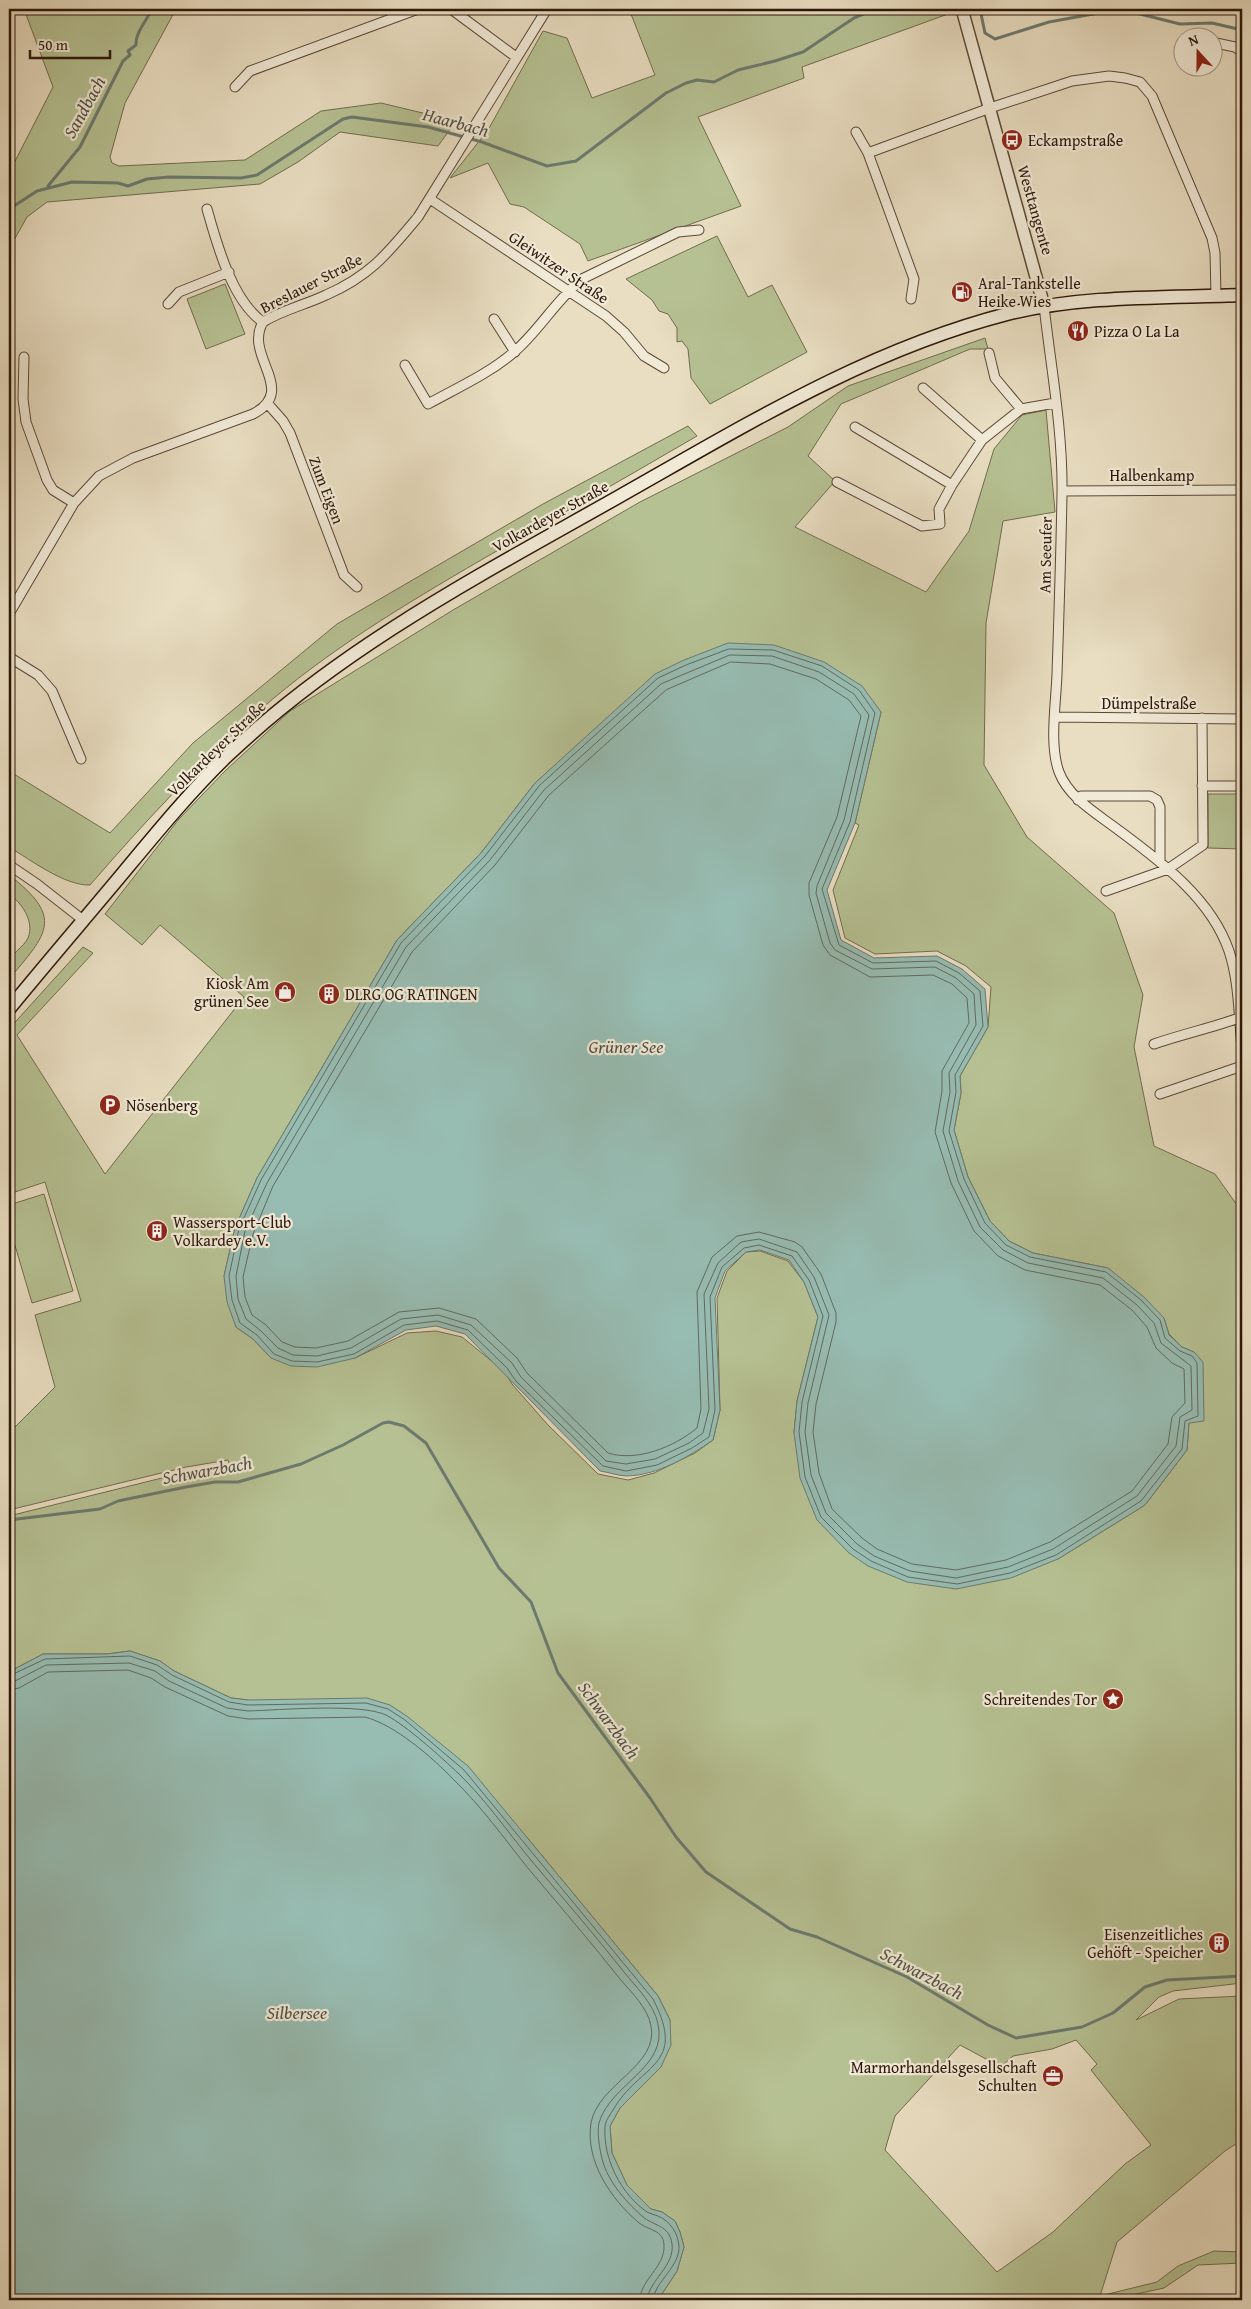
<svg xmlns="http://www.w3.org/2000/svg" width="1251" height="2309" font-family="'Gentium Book Plus',serif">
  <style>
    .green { fill: #b6c193; stroke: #716c4e; fill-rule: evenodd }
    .water { fill: #97bcb2; stroke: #6c7a6f }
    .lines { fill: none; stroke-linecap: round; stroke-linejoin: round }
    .shore { stroke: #626a5e; stroke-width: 1 }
    .stream { stroke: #6c7a6f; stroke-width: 3 }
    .minor-casing { stroke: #5b4938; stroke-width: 11 }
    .tertiary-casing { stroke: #5b4938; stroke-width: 14 }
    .secondary-casing { stroke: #2c170a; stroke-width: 15 }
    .minor { stroke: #f1ead7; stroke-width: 9 }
    .tertiary { stroke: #f1ead7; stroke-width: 11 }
    .secondary { stroke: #f1ead7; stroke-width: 12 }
    .labels { text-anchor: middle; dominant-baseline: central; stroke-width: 4.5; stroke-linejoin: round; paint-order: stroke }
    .poi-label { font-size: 16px; fill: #2c170a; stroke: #f1ead7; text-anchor: start }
    .street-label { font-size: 16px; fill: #2c170a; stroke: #f1ead7 }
    .water-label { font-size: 18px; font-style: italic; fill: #515145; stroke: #f1ead7 }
  </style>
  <rect width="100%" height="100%" fill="#e9dec2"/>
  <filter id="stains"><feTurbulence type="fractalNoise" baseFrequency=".004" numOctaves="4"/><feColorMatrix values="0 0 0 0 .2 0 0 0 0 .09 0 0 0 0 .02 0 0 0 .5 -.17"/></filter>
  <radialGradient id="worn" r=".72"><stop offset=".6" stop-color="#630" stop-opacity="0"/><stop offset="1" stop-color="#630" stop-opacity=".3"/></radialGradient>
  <path class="green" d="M24,9H176L125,103L110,157L112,163L119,166L245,160L321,111L381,103L456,121L438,146L340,132L298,162L260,184L47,202L27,217L9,249V173L53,87Z
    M629,9H946L948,14L802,67L804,78L698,117L741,206L588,261L580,244L524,207L510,204L488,163L450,178L488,130L543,31L567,38L592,98L655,75Z
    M717,236L748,297L772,285L807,352L710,404L691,378L688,349L682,341L677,342V328L668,314L659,311L652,300L626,279Z
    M225,284L245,334L206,349L187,299Z
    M985,338L988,349H970L841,404L808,456L835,481L795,527L926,592L969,531L994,449L1022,415L1046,410L1055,512L1003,521L986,623L984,765L1027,837L1114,913L1143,995L1134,1047L1154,1146L1215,1174L1242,1212V1983L1173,1991L1159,1997L1136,2020L1179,1999L1242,1996V2140L1225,2151L1117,2242L1100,2296L1157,2282L1178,2266L1214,2251L1242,2252V2263L1198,2265L1164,2288L1109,2300H658L677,2271L684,2247L680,2232L675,2221L662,2212L651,2209L627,2185L612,2153L610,2126L620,2108L661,2067L670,2020L658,1996L525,1835L248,1700L231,1698L174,1671L160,1661L130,1651L107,1654H43L9,1672V1516L186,1472L230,1466L228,1460L186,1467L9,1510V1429L11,1431L55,1387L35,1315L81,1301L45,1182L9,1194V1029L83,947L93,953L17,1035L105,1174L244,997L160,925L142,945L105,914L179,819L226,770L290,711L453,610L640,502L788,427L848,386ZM881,712L855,823L859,825L833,890L845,938L875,954L937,951L966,966L991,987L988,1027L960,1076L961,1093L954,1130L968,1177L990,1221L1009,1241L1033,1253L1108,1268L1164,1318L1169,1334L1182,1347L1194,1352L1187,1450L1145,1505L1058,1559L794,1433L797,1401L818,1317L804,1282L788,1261L760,1251L746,1252L727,1271L717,1298L720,1410L713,1440L695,1453L654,1473L628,1480L598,1474L548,1425L512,1384L504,1371L462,1337L436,1331L407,1333L355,1358H271L253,1339L236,1327L224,1276L235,1228L257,1178L397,940L481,853L535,783L589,736ZM1076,2040L1097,2064L1091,2070L1151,2145L1125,2164L1053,2232L997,2272L885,2150L895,2116L960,2045L1001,2067L1013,2056L1052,2049Z
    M688,426L697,436C625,478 553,519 481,560C404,605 327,651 260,710C198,764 143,824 90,885C65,886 31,860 9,847V771L110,833L193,743L337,624L543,504Z
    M1208,794H1242V849L1208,848Z
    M9,875C65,918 47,934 9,979C9,974 8,968 9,963C11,953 24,947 28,938C35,921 21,902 9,894Z
    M44,1194L73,1291L32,1303L9,1225V1205Z"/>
  <path class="water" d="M728,643L774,645L824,662L862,686L881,712L855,823L827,890L841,940L874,958L937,956L962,969L985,989L988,1027L960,1076L961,1093L954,1130L968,1177L990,1221L1009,1241L1033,1253L1108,1268L1144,1297L1164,1318L1169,1335L1182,1347L1194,1352L1203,1362L1204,1421L1189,1423L1187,1450L1145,1505L1058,1559L1011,1578L956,1589L907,1582L868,1566L849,1553L817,1520L800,1478L794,1433L797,1401L818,1317L804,1282L789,1260L760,1250L746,1252L725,1271L715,1298L720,1410L713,1440C688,1457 658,1475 627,1476C618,1476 608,1472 600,1471L465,1334L436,1326L406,1330L355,1358L317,1367L291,1366L271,1358L253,1339L236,1327L227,1302L224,1276L235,1228L257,1178L397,940L481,853L535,783L655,674L684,660Z
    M130,1651L160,1661L174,1671L231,1698L248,1700L367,1698L390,1705L408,1717L468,1766L658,1996L670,2020L671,2045L661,2067L620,2108L610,2126L612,2153L627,2185L651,2209L662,2212L675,2221L680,2232L684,2247L677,2271L658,2300H9V1672L43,1654H107Z"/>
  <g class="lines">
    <path class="shore" d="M729,649L773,650L822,666L859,690L875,713L850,822L822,889L839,945L873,963L936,961L959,973L980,991L983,1026L955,1075L956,1092L949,1131L964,1179L985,1223L1006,1245L1030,1257L1106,1272L1141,1300L1160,1320L1165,1338L1180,1351L1192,1356L1197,1363L1198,1416L1185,1421L1182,1449L1141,1501L1056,1555L1010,1573L957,1584L908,1577L871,1561L853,1549L821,1517L805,1477L799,1432L802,1402L823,1316L809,1280L792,1256L759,1245L744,1248L722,1267L710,1297L715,1410L709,1437L692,1448L657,1465L626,1471L603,1466L516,1381L507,1368L468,1330L437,1321L404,1325L354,1354L317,1362L292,1361L274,1354L257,1335L240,1323L232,1300L229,1276L239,1229L261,1180L401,943L485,856L539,786L658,678L686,665Z
      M730,655L772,656L819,672L854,694L869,715L844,820L817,886L816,893L830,943L835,950L872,969L935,967L956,978L974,994L976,1025L949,1073L950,1092L943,1131L958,1181L980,1227L1003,1250L1028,1263L1103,1278L1137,1305L1154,1323L1161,1343L1191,1366L1192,1410L1180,1417L1176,1446L1137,1496L1053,1549L1008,1567L956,1578L910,1571L874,1556L857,1544L826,1513L811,1475L805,1432L808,1403L829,1315L814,1277L797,1252L759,1239L741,1242L718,1263L704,1294L709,1409L703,1433L689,1443L655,1459L626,1464L606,1461L521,1377L512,1363L471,1325L438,1315L401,1319L351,1348L317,1356L293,1355L278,1348L261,1331L246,1319L238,1299L236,1276L245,1231L267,1183L406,947L490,860L544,790L661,684Z
      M731,662L770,664L816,679L849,700L861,716L837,817L809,883V895L823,945L830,955L870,977L933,975L952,984L967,998L969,1023L942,1071V1091L935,1132L951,1183L974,1231L998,1256L1025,1270L1100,1285L1132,1310L1147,1327L1156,1348L1172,1363L1184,1369L1185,1403L1172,1417L1168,1444L1132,1491L1050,1542L1006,1560L956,1570L912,1564L877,1549L862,1538L832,1509L819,1473L813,1432L816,1404L836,1322V1313L821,1274L802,1247L795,1242L759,1232L737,1236L712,1257L697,1292L701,1409L697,1428C674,1447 637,1462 608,1453L527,1373L517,1358L476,1319L439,1308L399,1312L348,1341L316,1348L295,1347L282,1342L266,1325L252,1315L245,1297L243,1277L253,1234L273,1186L412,952L495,865L549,795L666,690Z
      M9,1676L45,1659L130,1656L157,1665L172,1675L229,1702L248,1705L366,1703L388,1709L405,1720L464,1770L653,1999C688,2067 640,2063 613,2110C610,2115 605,2121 605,2127C603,2159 621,2194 647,2212C651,2214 655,2215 658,2216C670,2221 678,2233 679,2246C680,2267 655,2281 653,2300
      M9,1682L15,1681L46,1665L129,1663L155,1671L169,1681L227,1708L248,1711C280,1710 360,1703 386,1715C407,1726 441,1757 459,1774C485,1799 507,1831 530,1859C562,1897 594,1934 624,1972C636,1987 654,2004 658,2024C668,2068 610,2084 599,2123C597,2131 599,2145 601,2154C605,2178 624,2200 642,2216C654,2227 669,2224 672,2244C675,2266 649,2280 647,2300
      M9,1690L19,1688L48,1672L128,1670L151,1678L165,1687L228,1716L248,1719L365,1717C395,1725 432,1757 454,1780C481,1806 504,1838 527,1867C558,1904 590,1941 620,1979C631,1992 648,2008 651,2026C659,2066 598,2084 591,2123C585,2161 611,2199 638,2222C648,2231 664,2229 664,2246C665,2267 640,2280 640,2300"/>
    <path class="stream" d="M980,9L985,33L995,39L1049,22L1104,12H1132L1180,24L1212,23L1242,30
      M48,186L80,147L123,61L130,55L128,51L136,45C135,33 147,20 152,9
      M9,212L14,206L37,191L72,182L118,183L128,186L147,179L169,177L241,178L257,175L343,119L352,117L428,127L482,142L547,166L576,161L666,93L686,83L697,80L714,82L738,70L775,61L803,52L854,18L875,9
      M9,1520L100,1509L118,1501L186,1487L215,1482H238L301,1464L343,1445L383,1423L389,1422L404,1426L426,1443L499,1568L531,1602L558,1673L650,1798L676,1837L706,1872L790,1929L817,1937L907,1977L988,2025L1016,2038L1082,2027L1113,2013L1145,1987L1167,1980L1242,1976"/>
    <g class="minor-casing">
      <path id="minor" d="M451,9L516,57
        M1216,43L1235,47L1242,52
        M235,87L250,71L418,9
        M856,132L868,153
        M430,199L606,316L624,332L644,356L664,368
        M207,209C217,244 232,301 263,322
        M911,299L914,279L868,153L990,108L1072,81L1109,76L1125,78L1140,82L1152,96L1212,238L1215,253L1216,296
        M168,304L179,292L229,272
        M1044,306C1051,368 1063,431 1062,494C1061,554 1059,614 1057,674C1056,703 1049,745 1059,772C1069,798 1096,813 1117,829C1160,861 1211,898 1229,951C1239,981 1239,1017 1242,1049
        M494,319L515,352
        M989,353L995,378L1021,409
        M24,357L23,399L26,422L47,480L53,490L74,503
        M405,365L428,404C457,388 490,373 514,352C538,332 556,300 582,279L678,232L699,230
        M923,388L982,440
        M268,404L283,421L290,433L344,575L357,587
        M855,427L952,485
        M837,482L922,526L940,524L939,509L952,485L982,440L1021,409L1055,403
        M1062,491L1242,490
        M9,614L74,503L99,476L133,458L253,414C299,390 243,356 263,322C282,310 305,305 326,295C370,276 388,253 418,217L547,9
        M9,657L38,675L52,691L81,759
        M1055,717L1242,719
        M1202,786H1242
        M1078,800L1081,796H1150L1157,800L1160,807V861
        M9,865L37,884L83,920
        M1106,891L1168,869L1203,845L1202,718
        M1154,1044C1183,1034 1211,1028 1239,1018
        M1160,1094L1242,1066"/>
    </g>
    <g class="tertiary-casing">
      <path id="tertiary" d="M962,9L1044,306"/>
    </g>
    <g class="secondary-casing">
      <path id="secondary" d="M9,1009C45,965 82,922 118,879C153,837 187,795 226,757C341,647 482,574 620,496C744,426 867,350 1007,314C1083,295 1164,298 1242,295"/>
    </g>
    <use href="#minor" class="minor"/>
    <use href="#tertiary" class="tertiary"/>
    <use href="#secondary" class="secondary"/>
  </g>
  <defs>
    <g id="bus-disc" transform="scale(1.125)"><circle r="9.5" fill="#8f2418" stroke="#f1ead7"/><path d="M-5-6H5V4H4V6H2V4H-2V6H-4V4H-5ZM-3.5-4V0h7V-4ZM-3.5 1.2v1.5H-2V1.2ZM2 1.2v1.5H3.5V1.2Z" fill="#fff"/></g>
    <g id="fuel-disc" transform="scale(1.125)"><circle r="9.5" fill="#8f2418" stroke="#f1ead7"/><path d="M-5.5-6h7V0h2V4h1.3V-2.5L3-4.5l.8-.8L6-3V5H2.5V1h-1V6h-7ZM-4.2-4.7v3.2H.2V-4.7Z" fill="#fff"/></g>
    <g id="restaurant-disc" transform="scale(1.125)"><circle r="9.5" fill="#8f2418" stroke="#f1ead7"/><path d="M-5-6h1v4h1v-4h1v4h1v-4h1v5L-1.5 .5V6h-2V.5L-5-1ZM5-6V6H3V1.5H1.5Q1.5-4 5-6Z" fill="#fff"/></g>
    <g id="shop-disc" transform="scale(1.125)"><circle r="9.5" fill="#8f2418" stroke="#f1ead7"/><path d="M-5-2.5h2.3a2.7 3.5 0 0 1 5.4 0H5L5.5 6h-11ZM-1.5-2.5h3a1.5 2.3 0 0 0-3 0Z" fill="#fff"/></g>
    <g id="building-disc" transform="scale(1.125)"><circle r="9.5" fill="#8f2418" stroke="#f1ead7"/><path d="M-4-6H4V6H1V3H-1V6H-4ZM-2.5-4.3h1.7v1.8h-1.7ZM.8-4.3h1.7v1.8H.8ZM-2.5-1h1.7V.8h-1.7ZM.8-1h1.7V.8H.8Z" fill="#fff"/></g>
    <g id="parking-disc" transform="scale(1.125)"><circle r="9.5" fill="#8f2418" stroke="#f1ead7"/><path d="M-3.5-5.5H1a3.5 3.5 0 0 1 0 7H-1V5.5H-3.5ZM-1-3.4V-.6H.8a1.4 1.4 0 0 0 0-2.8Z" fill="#fff"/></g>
    <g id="sight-disc" transform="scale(1.125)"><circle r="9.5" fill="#8f2418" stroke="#f1ead7"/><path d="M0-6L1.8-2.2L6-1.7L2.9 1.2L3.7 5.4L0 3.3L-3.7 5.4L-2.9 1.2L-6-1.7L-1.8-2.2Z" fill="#fff"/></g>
    <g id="office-disc" transform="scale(1.125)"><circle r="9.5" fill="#8f2418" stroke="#f1ead7"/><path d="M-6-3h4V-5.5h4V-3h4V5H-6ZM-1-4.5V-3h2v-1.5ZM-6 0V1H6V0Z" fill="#fff"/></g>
  </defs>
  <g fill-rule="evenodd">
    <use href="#bus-disc" x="1012" y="140"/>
    <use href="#fuel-disc" x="962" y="292"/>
    <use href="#restaurant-disc" x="1078" y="331"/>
    <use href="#shop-disc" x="285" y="992"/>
    <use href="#building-disc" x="329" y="994"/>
    <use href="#parking-disc" x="110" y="1105"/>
    <use href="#building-disc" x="157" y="1231"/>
    <use href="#sight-disc" x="1113" y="1699"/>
    <use href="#building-disc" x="1219" y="1943"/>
    <use href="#office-disc" x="1053" y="2076"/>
  </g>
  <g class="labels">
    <g class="poi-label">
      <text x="1028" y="140">Eckampstraße</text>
      <text x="978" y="283">Aral-Tankstelle<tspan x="978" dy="18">Heike Wies</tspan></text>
      <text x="1094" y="331">Pizza O La La</text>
      <text x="269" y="983" text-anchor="end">Kiosk Am<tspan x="269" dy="18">grünen See</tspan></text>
      <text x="345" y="994">DLRG OG RATINGEN</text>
      <text x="126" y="1105">Nösenberg</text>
      <text x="173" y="1222">Wassersport-Club<tspan x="173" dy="18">Volkardey e.V.</tspan></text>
      <text x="1097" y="1699" text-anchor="end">Schreitendes Tor</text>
      <text x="1203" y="1934" text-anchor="end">Eisenzeitliches<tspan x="1203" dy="18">Gehöft - Speicher</tspan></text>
      <text x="1037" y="2067" text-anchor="end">Marmorhandelsgesellschaft<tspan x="1037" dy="18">Schulten</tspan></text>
    </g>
    <g class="street-label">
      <text transform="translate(1036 210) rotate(74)">Westtangente</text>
      <text transform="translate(559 267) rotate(34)">Gleiwitzer Straße</text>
      <text transform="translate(311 283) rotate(-27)">Breslauer Straße</text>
      <text x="1152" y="475">Halbenkamp</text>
      <text transform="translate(327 490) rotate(69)">Zum Eigen</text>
      <text transform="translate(550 516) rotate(-29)">Volkardeyer Straße</text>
      <text transform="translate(1045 555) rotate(-89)">Am Seeufer</text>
      <text x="1149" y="703">Dümpelstraße</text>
      <text transform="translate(216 748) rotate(-44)">Volkardeyer Straße</text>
    </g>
    <g class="water-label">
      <text transform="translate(84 107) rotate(-61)">Sandbach</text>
      <text transform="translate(456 122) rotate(15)">Haarbach</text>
      <text x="626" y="1046">Grüner See</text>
      <text transform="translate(207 1470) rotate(-10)">Schwarzbach</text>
      <text transform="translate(609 1720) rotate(54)">Schwarzbach</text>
      <text transform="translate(922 1973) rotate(28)">Schwarzbach</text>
      <text x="297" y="2012">Silbersee</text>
    </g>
  </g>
  <rect width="1251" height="2309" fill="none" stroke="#e9dec2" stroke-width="30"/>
  <rect x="10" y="10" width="1231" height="2289" fill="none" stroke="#2c170a" stroke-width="2.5"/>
  <rect x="15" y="15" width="1221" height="2279" fill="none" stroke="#2c170a"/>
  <g transform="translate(1198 52) rotate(339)"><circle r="24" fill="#f1ead7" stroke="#a29685"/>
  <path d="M0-4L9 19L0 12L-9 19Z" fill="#8f2418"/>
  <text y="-8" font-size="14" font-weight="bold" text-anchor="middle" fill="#2c170a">N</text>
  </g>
  <path d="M30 50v8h80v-8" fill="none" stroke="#2c170a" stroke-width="2.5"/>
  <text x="38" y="50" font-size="15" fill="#2c170a" stroke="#f1ead7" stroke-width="4" paint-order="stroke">50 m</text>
  <rect width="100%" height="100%" filter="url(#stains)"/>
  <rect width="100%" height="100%" fill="url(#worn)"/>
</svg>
